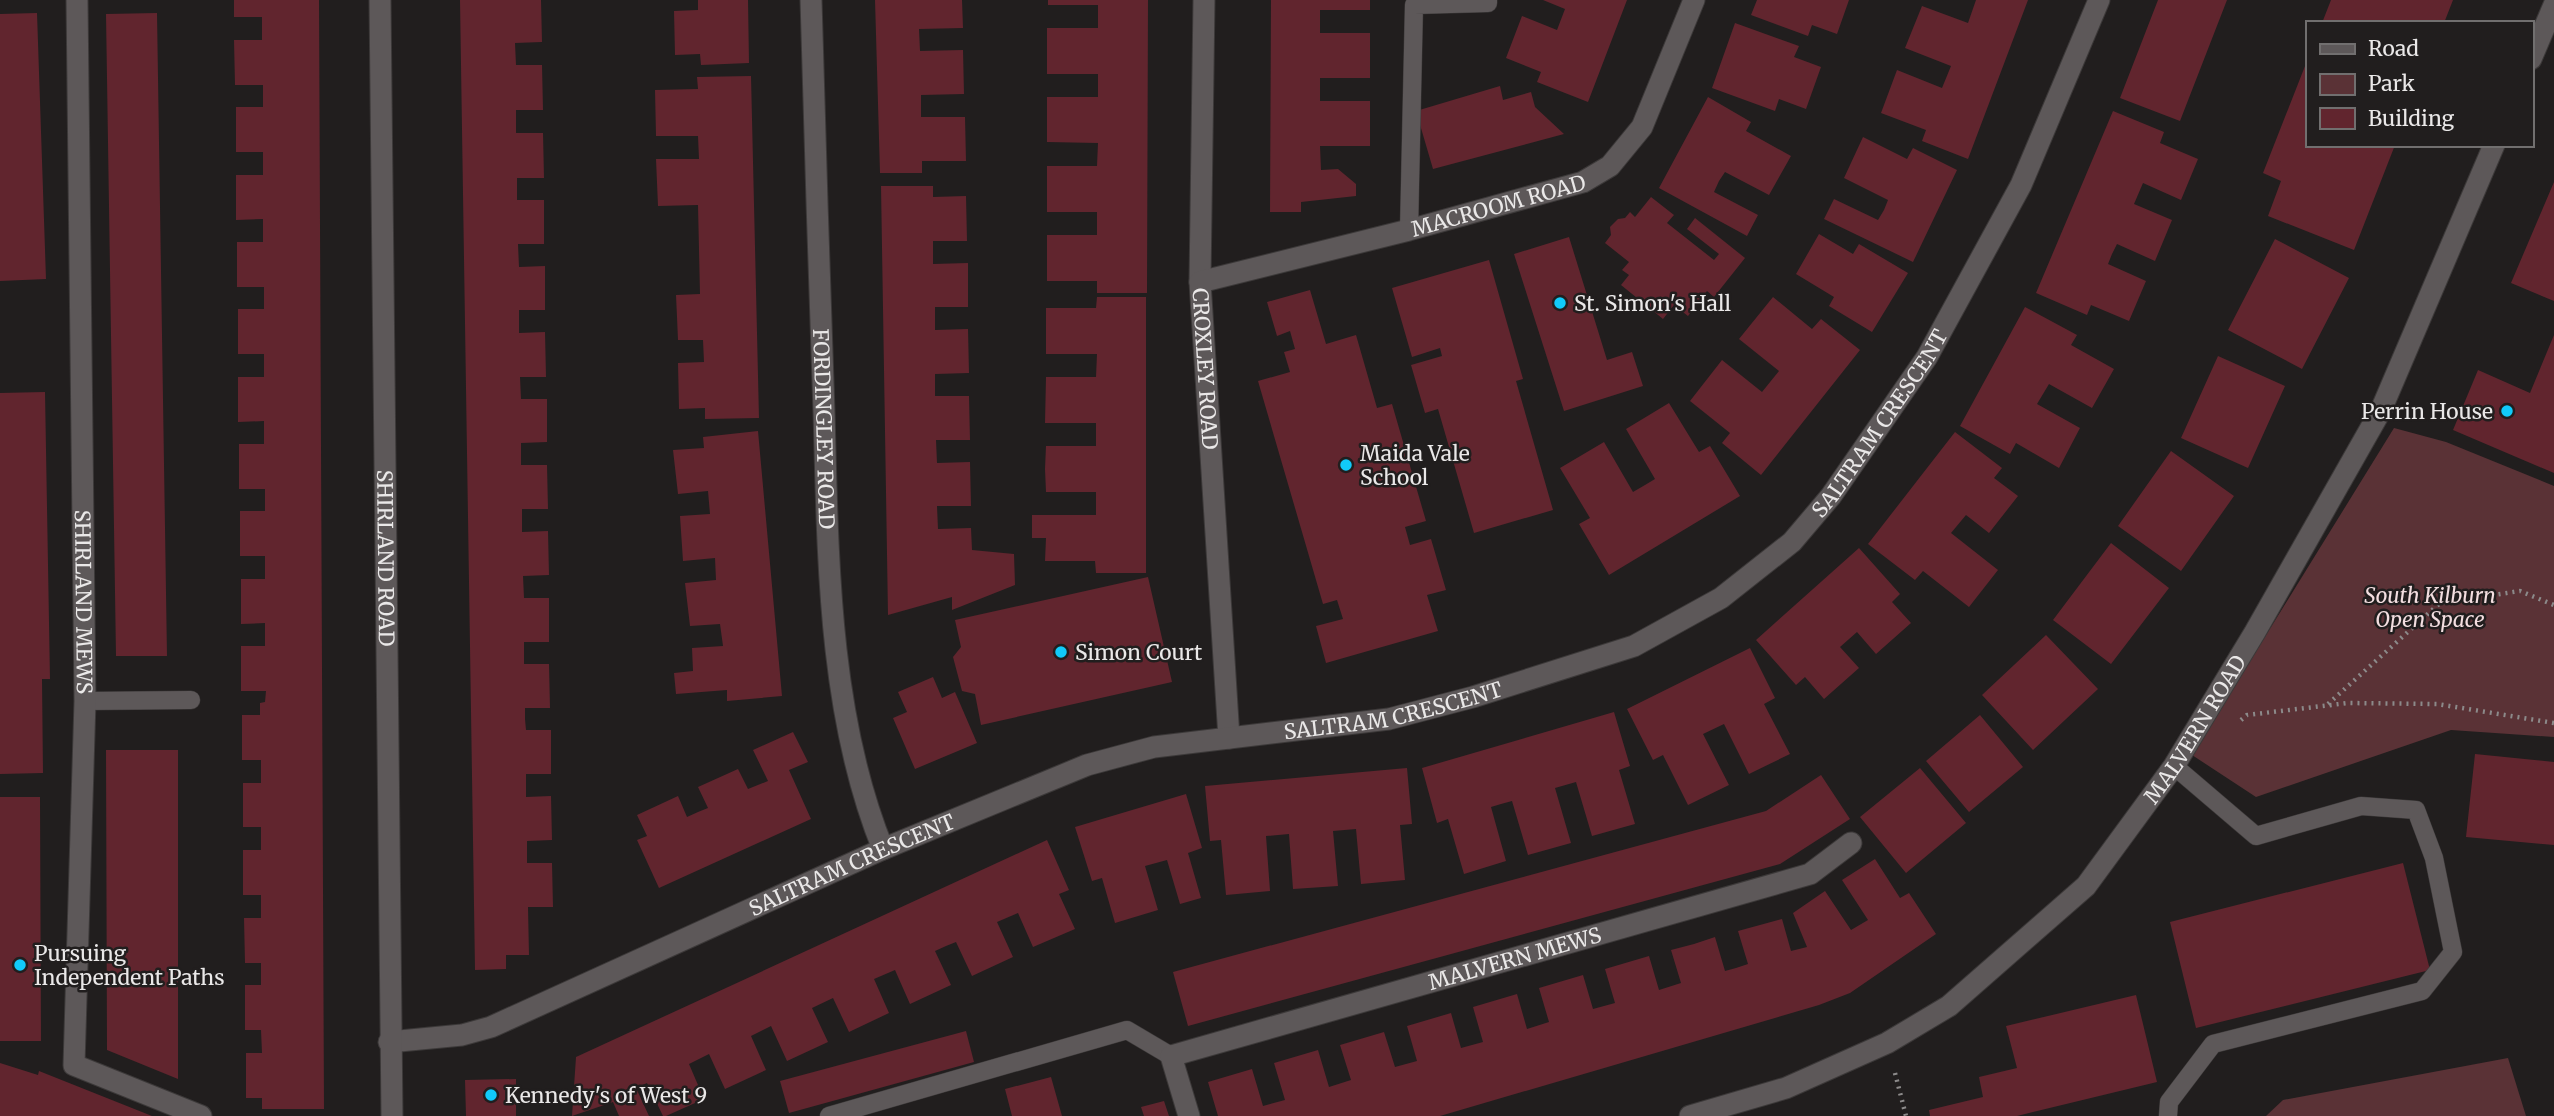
<svg xmlns="http://www.w3.org/2000/svg" width="2554" height="1116" font-family="Merriweather,serif">
  <style>
    .green { fill: #5a3236 }
    .building { fill: #61252e }
    .lines { fill: none; stroke-linecap: round; stroke-linejoin: round }
    .lane-casing { stroke: #3c3939; stroke-width: 19 }
    .street-casing { stroke: #3c3939; stroke-width: 23 }
    .secondary-casing { stroke: #3c3939; stroke-width: 23 }
    .path { stroke: #8c8a8a; stroke-width: 4.5; stroke-dasharray: 2 5; stroke-linecap: butt }
    .lane { stroke: #5d5859; stroke-width: 18 }
    .street { stroke: #5d5859; stroke-width: 21 }
    .secondary { stroke: #5d5859; stroke-width: 21 }
    .poi-dot { fill: #11cafa; stroke: #211e1e; stroke-width: 2.5 }
    .labels { text-anchor: middle; dominant-baseline: central; stroke-width: 5; stroke-linejoin: round; paint-order: stroke }
    .street-label { font-size: 21px; fill: #eae8e8; stroke: #211e1e }
    .poi-label { font-size: 21px; fill: #eae8e8; stroke: #211e1e; text-anchor: start }
    .park-label { font-size: 21px; font-style: italic; fill: #f3dee0; stroke: #211e1e }
  </style>
  <rect width="100%" height="100%" fill="#211e1e"/>
  <path class="green" d="M2394,428L2446,442L2554,486V737L2451,730L2256,797L2192,755Z
    M2508,1058L2526,1116H2266L2283,1100Z"/>
  <path class="building" d="M234,0H319L324,1109H262V1098H246V1053H262L261,1030H245V985H261V963H245L244,918H261V895H243V850H261V827H243V783H261V760H242V715H260V703L265,702L266,691H241V646H265V623L241,624V579H265V556H240V511H265V489H239V444H264V421L238,422V377H264V354H238V309H264V287H237V242H263V219L236,220V175H263V152H236V107H263V85H235L234,40H262V17H234Z
    M460,0H541L542,42L515,43L516,65H542L543,110H516V133H543L544,178H517V200H544V244H518L519,267L545,266V310H519V333L545,332L546,377H520L521,399H547V442L521,443V465H547L548,509H522V532L548,531L549,575L523,576L524,598H549V642H524V664H549L550,708H525V719L526,730H551V774H526V797L551,796L552,840L527,841V863H552L553,907H528L529,955H506V969L475,970Z
    M698,0H748L749,63L701,65L700,54L675,55L674,11L698,10Z
    M875,0H962L963,28L919,29L920,51L963,50L964,94L921,95V117H965L966,161H922V173H880Z
    M1048,0H1148L1147,293H1097V281H1047V235H1097V212H1047V166H1097L1098,143L1047,142V97H1098V74H1047V28H1098V5H1048Z
    M1271,0H1370V10H1320V33H1370V78H1320V101H1370V146H1320L1321,170L1338,169L1356,184V196L1301,202V212H1270Z
    M1543,0H1627L1588,102L1537,82L1541,72L1506,58L1522,16L1557,30L1565,9Z
    M1757,0H1849L1837,34L1812,25L1808,36L1751,15Z
    M1976,0H2028L1968,159L1922,141L1926,130L1881,113L1897,70L1942,88L1951,66L1905,48L1922,6L1968,23Z
    M2158,0H2227L2180,121L2120,98Z
    M2331,0H2453L2444,23H2322Z
    M37,13L46,279L0,281V14Z
    M157,13L167,656H116L106,14Z
    M1735,23L1799,46L1794,57L1821,67L1806,109L1779,99L1775,111L1712,88Z
    M2307,61V145H2395L2354,250L2268,216L2281,181L2263,173Z
    M751,76L759,418L705,419V408L679,409L678,363L704,362L703,340H678L677,317L676,295L700,294L698,205L658,206L656,159H699L698,136H656L655,90L698,89L697,77Z
    M1500,86L1503,100L1531,92L1535,107L1564,134L1433,169L1416,111Z
    M1708,97L1751,122L1746,131L1791,156L1769,195L1725,172L1719,181L1714,192L1758,215L1747,236L1659,188Z
    M2113,111L2164,132L2160,143L2198,159L2181,200L2143,183L2134,204L2172,220L2155,261L2117,244L2112,254L2108,264L2146,281L2129,321L2091,305L2087,315L2036,293Z
    M1863,137L1907,159L1913,148L1957,170L1913,262L1824,219L1834,199L1878,220L1884,210L1888,200L1844,178Z
    M2554,182V301L2511,283Z
    M881,186H933V197L966,196L967,241H933V264L968,263V307H935V330L968,329L969,373L935,374V396H969L970,440H936L937,463L970,462L971,506H937L938,529L971,528L972,550L1014,554L1015,585L952,610V597L888,615Z
    M1651,197L1674,215L1667,223L1714,260L1719,254L1687,229L1695,218L1745,258L1714,297L1707,291L1688,316L1674,305L1663,319L1621,285L1629,275L1622,270L1629,262L1605,243L1611,235L1610,227L1618,219L1625,218L1630,212L1635,217Z
    M1819,234L1853,254L1859,244L1908,273L1872,332L1829,306L1834,297L1796,274Z
    M1569,237L1607,360L1632,352L1643,386L1564,411L1514,254Z
    M2275,239L2349,278L2302,369L2228,330Z
    M1489,260L1523,379L1516,381L1553,510L1474,533L1438,409L1425,413L1411,365L1442,356L1440,348L1412,357L1392,288Z
    M1310,290L1326,344L1356,335L1377,408L1392,404L1426,521L1405,527L1410,545L1431,539L1446,590L1427,595L1438,631L1326,663L1316,626L1343,619L1337,600L1323,604L1258,381L1290,372L1284,352L1295,349L1290,331L1277,336L1267,302Z
    M1097,297H1146V573H1096L1095,561H1045L1046,538H1032V515H1096V492H1046L1045,469L1046,446H1096V423H1045L1046,377H1096L1097,354H1046V308H1096Z
    M1773,297L1812,329L1821,319L1860,350L1761,475L1722,443L1730,433L1690,401L1722,360L1762,392L1779,371L1739,339Z
    M2025,307L2077,335L2071,345L2114,369L2092,408L2049,384L2037,404L2080,428L2059,468L2016,443L2010,454L1960,426Z
    M2554,335V473L2453,430L2478,370L2530,393Z
    M2218,356L2285,386L2248,468L2181,438Z
    M45,392L50,679H42L43,773L0,774V393Z
    M1669,403L1699,452L1710,446L1740,496L1609,575L1579,524L1590,518L1560,468L1604,442L1633,492L1645,485L1655,479L1626,429Z
    M758,431L782,696L727,701V690L676,694L674,673L693,671L692,648L723,646L720,624L690,626L685,583L716,580L715,558L683,561L680,516L710,514L708,491L678,494L673,450L704,448L703,437Z
    M1955,432L2002,468L1994,478L2018,496L1989,533L1966,515L1951,533L1998,570L1969,607L1923,571L1915,580L1868,544Z
    M2171,451L2234,496L2181,571L2118,526Z
    M2111,543L2169,588L2111,664L2053,620Z
    M1859,548L1900,594L1892,602L1911,623L1876,654L1857,632L1840,647L1859,668L1824,699L1805,677L1796,685L1756,640Z
    M1148,577L1172,682L981,725L975,694L962,691L953,657L961,647L955,620Z
    M2046,635L2098,689L2033,750L1982,695Z
    M1750,648L1775,698L1764,704L1790,754L1749,774L1724,724L1703,734L1729,785L1688,805L1663,755L1653,760L1627,709Z
    M933,677L942,698L955,692L977,743L915,769L893,718L907,712L898,692Z
    M1614,712L1630,766L1619,770L1635,824L1592,836L1576,782L1555,788L1571,843L1528,855L1512,801L1501,804L1491,807L1506,861L1464,874L1448,819L1437,823L1422,768Z
    M1980,715L2023,767L1969,812L1926,761Z
    M793,732L808,762L789,770L811,819L659,888L637,840L647,836L637,815L678,796L687,817L698,812L708,808L698,787L738,769L748,789L768,781L753,750Z
    M106,750H178V1079L107,1050Z
    M2475,754L2554,762V845L2466,837Z
    M1407,768L1412,824L1400,825L1405,880L1361,884L1356,829L1333,831L1338,886L1293,889L1289,834L1266,836L1270,891L1226,895L1221,840L1210,841L1205,786Z
    M1920,768L1966,823L1906,873L1860,817Z
    M1821,775L1850,819L1780,864L1188,1026L1173,972L1766,811Z
    M1186,794L1202,848L1188,853L1201,898L1180,904L1167,860L1145,866L1158,910L1115,923L1102,878L1092,881L1075,827Z
    M0,797H40L41,1041H0Z
    M1047,840L1069,890L1059,894L1075,929L1033,947L1018,913L997,922L1013,957L972,976L956,942L946,946L935,951L951,985L910,1004L895,970L874,979L889,1013L849,1032L833,998L812,1008L828,1042L787,1061L771,1026L751,1036L766,1070L725,1089L709,1054L689,1064L704,1099L666,1116H663L647,1083L636,1088L649,1116H619L613,1102L572,1116L576,1057Z
    M1875,859L1900,898L1909,893L1936,934L1850,993L1819,1005L1440,1116H1218L1208,1082L1252,1069L1263,1106L1285,1100L1274,1063L1318,1050L1329,1087L1351,1080L1340,1045L1384,1032L1395,1067L1417,1061L1407,1026L1451,1013L1461,1048L1483,1042L1473,1007L1517,994L1527,1029L1549,1022L1539,988L1583,975L1593,1009L1615,1003L1605,969L1649,956L1659,990L1681,983L1671,950L1694,944L1715,937L1725,971L1736,968L1748,964L1738,931L1782,919L1791,951L1807,947L1793,913L1825,891L1851,930L1868,920L1842,880Z
    M2403,863L2430,970L2196,1028L2170,922Z
    M2136,995L2157,1082L2017,1116H1930L1929,1110L1983,1097L1979,1077L2017,1068L2006,1026Z
    M966,1031L974,1062L789,1113L780,1081Z
    M0,1063L38,1075L39,1071L152,1116H0Z
    M1051,1077L1062,1116H1012L1005,1089Z
    M516,1079V1116H466L465,1080Z
    M1164,1101L1169,1116H1144L1141,1107Z"/>
  <g class="lines">
    <g class="lane-casing">
      <path id="lane" d="M1409,230L1414,5L1488,3V0
        M85,701L191,700
        M829,1116L1127,1030L1171,1056
        M2168,1116L2169,1102L2213,1044L2422,991L2453,952L2434,858L2416,810L2361,806L2256,836L2174,766"/>
    </g>
    <g class="street-casing">
      <g id="street">
        <path id="s1" d="M77,0L85,701L74,1065L201,1116"/>
        <path id="s2" d="M811,0C815,137 819,275 824,412C828,556 828,714 883,849"/>
        <path id="s3" d="M1204,0L1200,282L1229,738"/>
        <path d="M2531,59L2554,5"/>
        <path id="s4" d="M1200,282L1409,230L1583,182L1610,166L1642,127L1694,0"/>
        <path id="s5" d="M389,1042L462,1035L491,1027L883,849L1087,765L1154,747L1389,719L1473,697L1634,646L1721,598L1792,542L1831,496L1927,357L2021,185L2099,0"/>
        <path id="s6" d="M1189,1116L1171,1056L1810,874L1851,843"/>
        <path id="s7" d="M1690,1116L1786,1088L1887,1043L1949,1006L2086,886L2174,766L2255,632L2381,410L2494,145"/>
      </g>
    </g>
    <g class="secondary-casing">
      <g id="secondary">
        <path id="s8" d="M380,0L392,1116"/>
      </g>
    </g>
    <path class="path" d="M2328,704L2440,603L2520,591L2554,605
      M2241,720L2247,715L2348,703L2437,704L2554,723
      M1895,1073L1906,1116"/>
    <use href="#lane" class="lane"/>
    <use href="#street" class="street"/>
    <use href="#secondary" class="secondary"/>
  </g>
  <g class="poi-dot">
    <circle cx="1560" cy="303" r="7"/>
    <circle cx="2507" cy="411" r="7"/>
    <circle cx="1346" cy="465" r="7"/>
    <circle cx="1061" cy="652" r="7"/>
    <circle cx="20" cy="965" r="7"/>
    <circle cx="491" cy="1095" r="7"/>
  </g>
  <g class="labels">
    <g class="street-label">
      <text stroke="none"><textPath href="#s4" startOffset="308">MACROOM ROAD</textPath></text>
      <text stroke="none"><textPath href="#s3" startOffset="369">CROXLEY ROAD</textPath></text>
      <text stroke="none"><textPath href="#s5" startOffset="1654">SALTRAM CRESCENT</textPath></text>
      <text stroke="none"><textPath href="#s2" startOffset="429">FORDINGLEY ROAD</textPath></text>
      <text stroke="none"><textPath href="#s8" startOffset="558">SHIRLAND ROAD</textPath></text>
      <text stroke="none"><textPath href="#s1" startOffset="602">SHIRLAND MEWS</textPath></text>
      <text stroke="none"><textPath href="#s5" startOffset="1066">SALTRAM CRESCENT</textPath></text>
      <text stroke="none"><textPath href="#s7" startOffset="656">MALVERN ROAD</textPath></text>
      <text stroke="none"><textPath href="#s5" startOffset="499">SALTRAM CRESCENT</textPath></text>
      <text stroke="none"><textPath href="#s6" startOffset="420">MALVERN MEWS</textPath></text>
    </g>
    <g class="poi-label">
      <text x="1574" y="303">St. Simon's Hall</text>
      <text x="2493" y="411" text-anchor="end">Perrin House</text>
      <text x="1360" y="453">Maida Vale<tspan x="1360" dy="24">School</tspan></text>
      <text x="1075" y="652">Simon Court</text>
      <text x="34" y="953">Pursuing<tspan x="34" dy="24">Independent Paths</tspan></text>
      <text x="505" y="1095">Kennedy's of West 9</text>
    </g>
    <g class="park-label">
      <text x="2430" y="595">South Kilburn<tspan x="2430" dy="24">Open Space</tspan></text>
    </g>
  </g>
  <rect x="2306" y="21" width="228" height="126" fill="#211e1e" stroke="#716f6f" stroke-width="2"/>
  <rect x="2320" y="44" width="35" height="10" fill="#5d5859" stroke="#716f6f" stroke-width="2"/>
  <text x="2368" y="56" font-size="21" fill="#eae8e8">Road</text>
  <rect x="2320" y="74" width="35" height="21" fill="#5a3236" stroke="#716f6f" stroke-width="2"/>
  <text x="2368" y="91" font-size="21" fill="#eae8e8">Park</text>
  <rect x="2320" y="108" width="35" height="21" fill="#61252e" stroke="#716f6f" stroke-width="2"/>
  <text x="2368" y="126" font-size="21" fill="#eae8e8">Building</text>
</svg>
